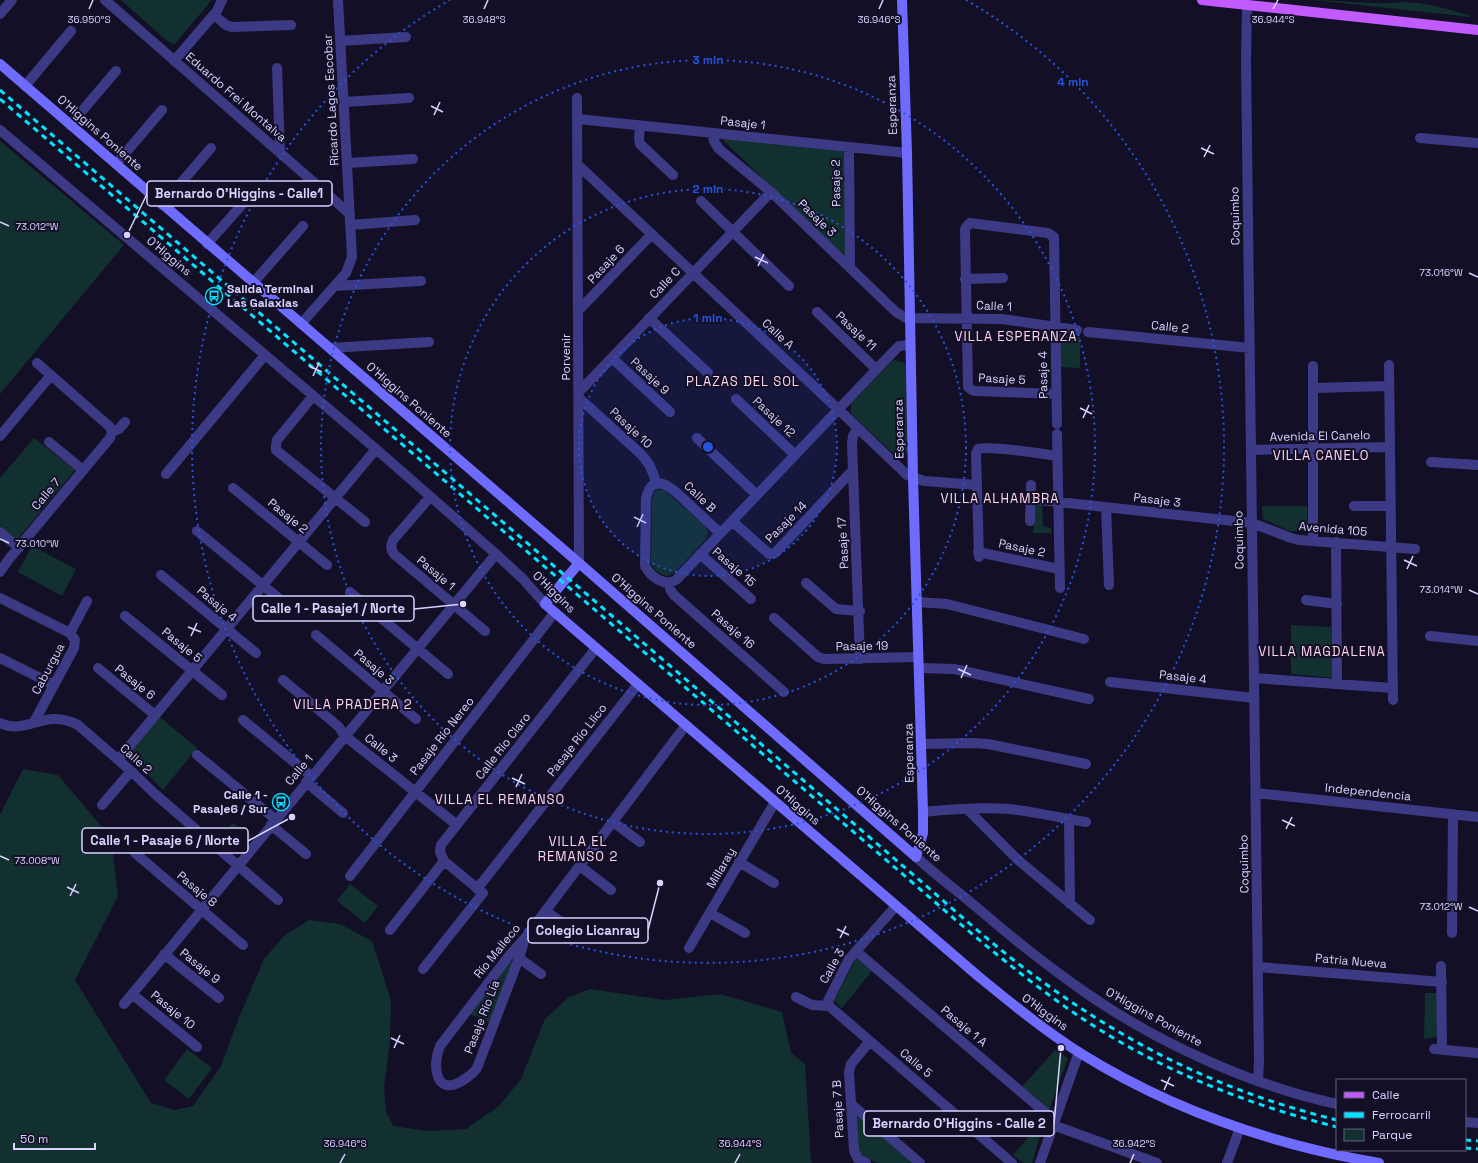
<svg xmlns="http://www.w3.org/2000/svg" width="1478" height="1163" font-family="'Space Grotesk',sans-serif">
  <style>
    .green { fill: #12302f }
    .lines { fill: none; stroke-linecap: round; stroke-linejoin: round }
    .street { stroke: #3d3a85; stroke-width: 10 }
    .secondary { stroke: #6f6bff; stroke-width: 10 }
    .primary { stroke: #c25bff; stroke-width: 10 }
    .rail { stroke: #00e5ff; stroke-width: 3; stroke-dasharray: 6 5; stroke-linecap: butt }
    .ticks { fill: none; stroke: #d9d4ff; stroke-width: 1.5 }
    .ring { fill: none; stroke: #2655da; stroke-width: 2; stroke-dasharray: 2 4 }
    .labels { text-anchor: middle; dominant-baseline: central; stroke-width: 4; stroke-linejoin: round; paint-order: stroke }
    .street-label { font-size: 12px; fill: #d9d4ff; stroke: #130f26 }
    .poi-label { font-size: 12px; font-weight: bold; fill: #d9d4ff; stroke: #130f26; text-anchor: start }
    .neighbourhood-label { font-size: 13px; letter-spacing: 1px; fill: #ffd6f0; stroke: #130f26 }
    .ticks-label { font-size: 10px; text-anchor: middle; fill: #d9d4ff; stroke: #130f26; stroke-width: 4; stroke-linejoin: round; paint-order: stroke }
    .centre { fill: #2655da; stroke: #130f26; stroke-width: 2 }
    .ring-label { font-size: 12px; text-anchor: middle; font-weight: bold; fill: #2655da; stroke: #130f26; stroke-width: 4; stroke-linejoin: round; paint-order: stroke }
    .leader { fill: none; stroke: #d9d4ff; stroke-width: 1.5 }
    .callout-dot { fill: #d9d4ff; stroke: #130f26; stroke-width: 1.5 }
    .callout { fill: #130f26; stroke: #d9d4ff; stroke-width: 1.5 }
    .callout-label { font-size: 13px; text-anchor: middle; font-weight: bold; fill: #d9d4ff }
  </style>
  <rect width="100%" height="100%" fill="#130f26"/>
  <path class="green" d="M121,0H211L207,6L174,45L166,40Z
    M1314,0C1334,0 1354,3 1375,3C1385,4 1395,2 1405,2C1428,3 1449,9 1471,16V17Z
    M726,137L841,150L845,153L847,254L843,256L723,140Z
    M0,141L124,245L0,394Z
    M1060,334L1080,337V368L1061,367Z
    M895,360L903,362L907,368L908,451L904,456L901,457L894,454L851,414V404L892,361Z
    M34,438L75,470L17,540L0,526V478Z
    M662,489L665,491L705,526L708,532L706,539L673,574L666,576C660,574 652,569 651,562L652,500L655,491Z
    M1035,504H1042L1043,526L1051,528V533H1033Z
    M1262,506H1307L1308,531H1290L1263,519Z
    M32,546L76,569L62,596L18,572Z
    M1291,625L1331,627L1333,678L1291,674Z
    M160,717L197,748L163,790L128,755Z
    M23,769L58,775L111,838L118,896L75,980L151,1103L174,1110L193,1106L221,1066L240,1015L264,959L285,935L309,920L340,924L372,941L391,1000L390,1042L384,1087L386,1111L393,1126L427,1131L466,1129L499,1106L521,1079L545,1019L569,997L590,989L665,1000L720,994L782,1012L791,1053L805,1064L811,1161L812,1163H0V815Z
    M233,823L251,837L239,852H235L220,839Z
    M350,884L378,906L365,923L337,901Z
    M856,958L872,971L842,1008L834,1001Z
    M510,961L514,964L490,1022L469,1014Z
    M1425,993H1438L1437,1037L1424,1039Z
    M187,1049L212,1068L189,1099L164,1080Z
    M1055,1050L1068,1058L1049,1111L1021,1088Z
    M854,1111L915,1163H878L858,1155Z
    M1045,1118L1032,1163H1023L1013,1155Z"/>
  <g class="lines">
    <path class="street" d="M105,0L350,214
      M1247,5L1246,61L1249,301L1259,1062L1258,1080
      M0,14L12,0
      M214,15L226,25L232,27L291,25
      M340,41L406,37
      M174,61L217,11L222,0
      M277,68L280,153
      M25,86L71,31
      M577,98L579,563
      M344,102L409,98
      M578,119L907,153
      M70,125L116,71
      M640,126L639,139L640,144L673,175
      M0,130L376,449L496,554L523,579L545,604
      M712,133L714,141L719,149L771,192L896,312L906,318L1002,319L1077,330
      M1420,138L1478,143
      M849,147L850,268
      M348,163L413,159
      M116,164L162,110
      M578,165L838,409L907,475L924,481L977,485
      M701,201L789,286
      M162,205L211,148
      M351,225L415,220
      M207,244L255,190
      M965,279L1003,278
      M253,283L303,226
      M335,286L421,281
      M578,311L652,234
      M817,312L876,369
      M649,318L708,373
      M301,324L346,273L352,257L338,0
      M1088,332L1250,348
      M330,348L429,342
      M612,358L670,412
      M1389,365L1393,700
      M1313,388L1389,386
      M579,392L771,192
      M1056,394L975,391L972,390L968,387L965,230L966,227L970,223L1048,233L1054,237L1057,424
      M313,396L277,440L276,446V450L365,522
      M579,398L642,455L650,466L657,484
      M736,399L795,455
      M858,428L853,436L852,444L860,659
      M112,432L119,429L125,422
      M1057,434L1060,588
      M0,436L51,375
      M697,438L757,495
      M49,442L83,470
      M1251,450L1390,447
      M1431,462L1478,465
      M166,474L265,355
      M233,488L327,565
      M430,497L393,540C390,546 391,551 395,555L485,631
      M1031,499L1252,523L1291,538L1299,540L1415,549
      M1354,506H1390
      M1106,507L1109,585
      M732,521L767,552L769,554L775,553L853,470
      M1030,521L1031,485
      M197,531L293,610
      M0,532L19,548
      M720,533C711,525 702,516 693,508C680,496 653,464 646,499L645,566C651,577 664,587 676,580L894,351L899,346L910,345
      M1313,541V366
      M1336,542L1337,684
      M978,552L1059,569
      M700,554L751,599
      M979,557L976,454L978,449C988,445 1043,454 1057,456
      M0,572L9,559L110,438L112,432L110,427L37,363
      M161,575L256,653
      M668,583L671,591L674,595L784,692
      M806,583L836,609L860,611
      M350,592L448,674
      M0,598L70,633L75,640L74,648L34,722
      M1306,600L1337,604
      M917,602L947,604L1084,639
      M125,616L222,695
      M774,618L818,657L824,659L918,657
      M70,633L87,601
      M316,635L416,719
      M1430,636L1478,641
      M0,658L54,685
      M98,668L155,715
      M919,668L954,669L1089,699
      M1254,678L1393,688
      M283,680L339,727L345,736L457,825
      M1110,682L1254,698
      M243,720L311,776
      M0,723C27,736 44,707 78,725L131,771L155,794L278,900
      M922,744L972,743L988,744L1086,764
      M197,755L275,819
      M118,760L376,449
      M306,782L343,813
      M1256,793L1478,817
      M102,805L131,771
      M967,809L1018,860L1090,920
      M923,812C951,809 981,807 1010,809C1035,812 1061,818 1086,822
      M1069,819L1070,904
      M613,822L640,842
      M271,825L306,854
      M135,853L243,945
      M916,857C937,876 960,893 981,911C1016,941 1051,969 1089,995C1160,1044 1253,1086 1337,1104
      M739,862L774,883
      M580,866L611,890
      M350,876L555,612
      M477,889L638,684
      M546,911L579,935
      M710,913L745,933
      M390,930L444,861
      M1452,933L1453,814
      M525,938L519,958L477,1068C473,1074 468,1077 462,1081C435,1097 432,1065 440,1046L508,957L525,938L686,725
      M689,948L775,802
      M856,951L1055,1121
      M164,954L219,998
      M519,958L541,974
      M1441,966L1442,1050
      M1258,967L1442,982
      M423,969L483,893L444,861L440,852L441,845L596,648
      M132,994L197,1047
      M796,997L812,1005L829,1006L1012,1163
      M124,1004L496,554
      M829,1006L828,1001L849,959L896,906
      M1434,1049L1478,1053
      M851,1104L920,1163
      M1465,1122L1478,1123
      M1053,1125L1157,1163
      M866,1163L858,1159L854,1151L849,1072L851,1064L870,1041
      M1040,1163L1079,1052
      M1227,1163L1240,1128"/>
    <path class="secondary" d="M0,64L579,563L916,857L923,833V812L913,478L907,153L902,0
      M579,563L545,604L978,976C1011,1003 1044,1030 1080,1053C1170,1109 1274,1145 1379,1163"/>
    <path class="primary" d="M1202,0L1478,30"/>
    <path class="rail" d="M0,90L917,878C958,913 999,951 1043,982C1135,1049 1227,1093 1337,1120
      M0,99L913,883C967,930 1021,977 1080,1017C1159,1070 1246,1104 1337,1127
      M1465,1140L1478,1141
      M1465,1148L1478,1149"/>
  </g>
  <path class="ticks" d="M89,9L93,0M484,9L488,0M879,9L883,0M1273,9L1278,0M431,106L443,112M434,115L440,102M1201,148L1214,154M1204,157L1210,145M0,222L9,226M755,257L768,263M758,266L764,254M1469,273L1478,277M309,366L322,372M313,376L319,363M1080,408L1092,414M1083,418L1089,405M634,517L646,523M637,527L643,514M0,539L9,543M1404,560L1417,566M1407,569L1413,556M1469,590L1478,594M188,627L201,632M191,636L197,623M958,669L971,675M961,678L967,665M512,778L525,784M516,787L522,774M1282,820L1295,826M1286,829L1292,817M0,856L9,860M67,887L79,893M70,896L76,884M1469,907L1478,911M837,929L849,935M840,938L846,926M391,1038L404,1044M394,1048L400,1035M1161,1080L1174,1086M1164,1090L1170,1077M340,1163L345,1154M735,1163L740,1154M1130,1163L1134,1154"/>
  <circle cx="708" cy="447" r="129" fill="#2655da" fill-opacity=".12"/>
  <g class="ring">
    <circle cx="708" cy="447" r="129"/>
    <circle cx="708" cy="447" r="258"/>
    <circle cx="708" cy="447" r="387"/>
    <path d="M966 0A516 516 0 1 1 450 0"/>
  </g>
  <defs>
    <g id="bus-ring" transform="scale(0.9)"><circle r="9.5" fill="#130f26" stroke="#00e5ff" stroke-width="1.5"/><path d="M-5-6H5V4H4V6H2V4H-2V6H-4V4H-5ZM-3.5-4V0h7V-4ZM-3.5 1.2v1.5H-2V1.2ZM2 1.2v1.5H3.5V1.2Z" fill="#00e5ff"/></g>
  </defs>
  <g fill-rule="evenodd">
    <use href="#bus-ring" x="214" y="296"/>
    <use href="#bus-ring" x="281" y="802"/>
  </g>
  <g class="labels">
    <g class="street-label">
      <text transform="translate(236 97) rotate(41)">Eduardo Frei Montalva</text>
      <text transform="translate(331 100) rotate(-93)">Ricardo Lagos Escobar</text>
      <text transform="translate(892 105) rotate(-92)">Esperanza</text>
      <text transform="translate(743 123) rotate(6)">Pasaje 1</text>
      <text transform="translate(100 133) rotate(41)">O'Higgins Poniente</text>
      <text transform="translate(836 183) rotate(-91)">Pasaje 2</text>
      <text transform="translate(1235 216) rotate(-91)">Coquimbo</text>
      <text transform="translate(817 218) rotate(44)">Pasaje 3</text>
      <text transform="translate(169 256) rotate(40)">O'Higgins</text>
      <text transform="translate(606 264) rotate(-47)">Pasaje 6</text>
      <text transform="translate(665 283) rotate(-46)">Calle C</text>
      <text transform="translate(994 306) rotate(2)">Calle 1</text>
      <text transform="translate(1170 327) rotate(6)">Calle 2</text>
      <text transform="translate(856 331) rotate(43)">Pasaje 11</text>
      <text transform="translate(778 334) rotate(43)">Calle A</text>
      <text transform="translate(566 357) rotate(-90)">Porvenir</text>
      <text transform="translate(1043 375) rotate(-91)">Pasaje 4</text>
      <text transform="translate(650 376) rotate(43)">Pasaje 9</text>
      <text transform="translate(1002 379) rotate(3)">Pasaje 5</text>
      <text transform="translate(409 400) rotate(41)">O'Higgins Poniente</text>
      <text transform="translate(774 417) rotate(43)">Pasaje 12</text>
      <text transform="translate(631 428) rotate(43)">Pasaje 10</text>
      <text transform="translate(899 429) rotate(-91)">Esperanza</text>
      <text transform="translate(1320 436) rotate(-1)">Avenida El Canelo</text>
      <text transform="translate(46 494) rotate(-50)">Calle 7</text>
      <text transform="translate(700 497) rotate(43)">Calle B</text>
      <text transform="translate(1157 500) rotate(7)">Pasaje 3</text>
      <text transform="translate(288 516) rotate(39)">Pasaje 2</text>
      <text transform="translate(786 522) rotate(-45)">Pasaje 14</text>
      <text transform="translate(1333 529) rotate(5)">Avenida 105</text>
      <text transform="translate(1239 540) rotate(-91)">Coquimbo</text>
      <text transform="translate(843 543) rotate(-93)">Pasaje 17</text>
      <text transform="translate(1022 548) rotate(12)">Pasaje 2</text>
      <text transform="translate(734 567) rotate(41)">Pasaje 15</text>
      <text transform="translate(436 573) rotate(40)">Pasaje 1</text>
      <text transform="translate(554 592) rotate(44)">O'Higgins</text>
      <text transform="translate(217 604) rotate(40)">Pasaje 4</text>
      <text transform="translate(654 611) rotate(41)">O'Higgins Poniente</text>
      <text transform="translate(733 629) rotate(41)">Pasaje 16</text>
      <text transform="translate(182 645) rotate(39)">Pasaje 5</text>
      <text transform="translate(862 646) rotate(-1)">Pasaje 19</text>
      <text transform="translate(374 667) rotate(40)">Pasaje 3</text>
      <text transform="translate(48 669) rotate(-62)">Caburgua</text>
      <text transform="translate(1183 677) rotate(6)">Pasaje 4</text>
      <text transform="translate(135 682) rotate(39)">Pasaje 6</text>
      <text transform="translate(442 736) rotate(-52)">Pasaje Río Nereo</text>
      <text transform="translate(577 740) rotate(-52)">Pasaje Río Llico</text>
      <text transform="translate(503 746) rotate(-52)">Calle Río Claro</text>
      <text transform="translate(381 748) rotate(39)">Calle 3</text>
      <text transform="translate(909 753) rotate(-91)">Esperanza</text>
      <text transform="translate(136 759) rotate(42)">Calle 2</text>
      <text transform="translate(299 770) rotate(-50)">Calle 1</text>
      <text transform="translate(1368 792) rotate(6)">Independencia</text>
      <text transform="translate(798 805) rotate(41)">O'Higgins</text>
      <text transform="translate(899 824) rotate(41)">O'Higgins Poniente</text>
      <text transform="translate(1244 864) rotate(-91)">Coquimbo</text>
      <text transform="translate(721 868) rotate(-60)">Millaray</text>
      <text transform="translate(197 889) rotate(40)">Pasaje 8</text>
      <text transform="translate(497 951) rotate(-51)">Río Malleco</text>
      <text transform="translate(1351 961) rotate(5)">Patria Nueva</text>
      <text transform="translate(200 966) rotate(39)">Pasaje 9</text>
      <text transform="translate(832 966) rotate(-61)">Calle 3</text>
      <text transform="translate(173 1010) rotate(39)">Pasaje 10</text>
      <text transform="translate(1045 1012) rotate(36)">O'Higgins</text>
      <text transform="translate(482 1017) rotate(-69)">Pasaje Río Lía</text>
      <text transform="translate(1154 1017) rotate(29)">O'Higgins Poniente</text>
      <text transform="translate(964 1026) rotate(40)">Pasaje 1 A</text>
      <text transform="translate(916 1063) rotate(40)">Calle 5</text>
      <text transform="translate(838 1109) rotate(-93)">Pasaje 7 B</text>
    </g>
    <g class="poi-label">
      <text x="227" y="289">Salida Terminal<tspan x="227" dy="14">Las Galaxias</tspan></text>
      <text x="268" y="795" text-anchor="end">Calle 1 -<tspan x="268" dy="14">Pasaje6 / Sur</tspan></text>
    </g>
    <g class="neighbourhood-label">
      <text x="1016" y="336">VILLA ESPERANZA</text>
      <text x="743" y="381">PLAZAS DEL SOL</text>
      <text x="1321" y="455">VILLA CANELO</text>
      <text x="1000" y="498">VILLA ALHAMBRA</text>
      <text x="1322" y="651">VILLA MAGDALENA</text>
      <text x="353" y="704">VILLA PRADERA 2</text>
      <text x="500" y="799">VILLA EL REMANSO</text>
      <text x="578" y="841">VILLA EL<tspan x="578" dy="15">REMANSO 2</tspan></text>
    </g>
  </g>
  <g class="ticks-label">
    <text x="89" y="23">36.950°S</text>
    <text x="484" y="23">36.948°S</text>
    <text x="879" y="23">36.946°S</text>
    <text x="1273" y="23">36.944°S</text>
    <text x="37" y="230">73.012°W</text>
    <text x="1441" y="276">73.016°W</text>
    <text x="37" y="547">73.010°W</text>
    <text x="1441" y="593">73.014°W</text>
    <text x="37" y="864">73.008°W</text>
    <text x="1441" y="910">73.012°W</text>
    <text x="345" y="1147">36.946°S</text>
    <text x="740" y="1147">36.944°S</text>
    <text x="1134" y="1147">36.942°S</text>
  </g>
  <circle cx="708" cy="447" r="6" class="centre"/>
  <g class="ring-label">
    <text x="708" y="64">3 min</text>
    <text x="1073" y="86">4 min</text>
    <text x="708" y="193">2 min</text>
    <text x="708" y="322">1 min</text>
  </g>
  <path class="leader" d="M127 235L147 194M463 604L414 609M292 817L248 841M660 883L648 930M1061 1048L1054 1124"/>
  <g class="callout-dot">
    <circle cx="127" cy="235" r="4"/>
    <circle cx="463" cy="604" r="4"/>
    <circle cx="292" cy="817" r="4"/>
    <circle cx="660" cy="883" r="4"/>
    <circle cx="1061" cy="1048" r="4"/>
  </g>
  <g class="callout">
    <rect x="147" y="181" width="185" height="25" rx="4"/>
    <rect x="253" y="596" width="161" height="25" rx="4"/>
    <rect x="82" y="828" width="166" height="25" rx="4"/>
    <rect x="528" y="918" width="120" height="25" rx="4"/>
    <rect x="864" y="1111" width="190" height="25" rx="4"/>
  </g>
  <g class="callout-label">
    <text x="239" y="198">Bernardo O'Higgins - Calle1</text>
    <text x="333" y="613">Calle 1 - Pasaje1 / Norte</text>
    <text x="165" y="845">Calle 1 - Pasaje 6 / Norte</text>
    <text x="588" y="935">Colegio Licanray</text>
    <text x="959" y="1128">Bernardo O'Higgins - Calle 2</text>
  </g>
  <rect x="1336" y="1079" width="130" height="72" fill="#130f26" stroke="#625e7d"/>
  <rect x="1344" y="1092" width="20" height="6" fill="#c25bff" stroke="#625e7d"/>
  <text x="1372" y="1099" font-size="12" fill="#d9d4ff">Calle</text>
  <rect x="1344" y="1112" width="20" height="6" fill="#00e5ff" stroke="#625e7d"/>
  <text x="1372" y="1119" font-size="12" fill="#d9d4ff">Ferrocarril</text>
  <rect x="1344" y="1129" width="20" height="12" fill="#12302f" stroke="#625e7d"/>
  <text x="1372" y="1139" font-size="12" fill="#d9d4ff">Parque</text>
  <path d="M14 1143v6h81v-6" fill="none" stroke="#d9d4ff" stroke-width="2"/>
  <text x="20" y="1143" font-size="12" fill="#d9d4ff" stroke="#130f26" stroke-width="3" paint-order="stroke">50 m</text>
</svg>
